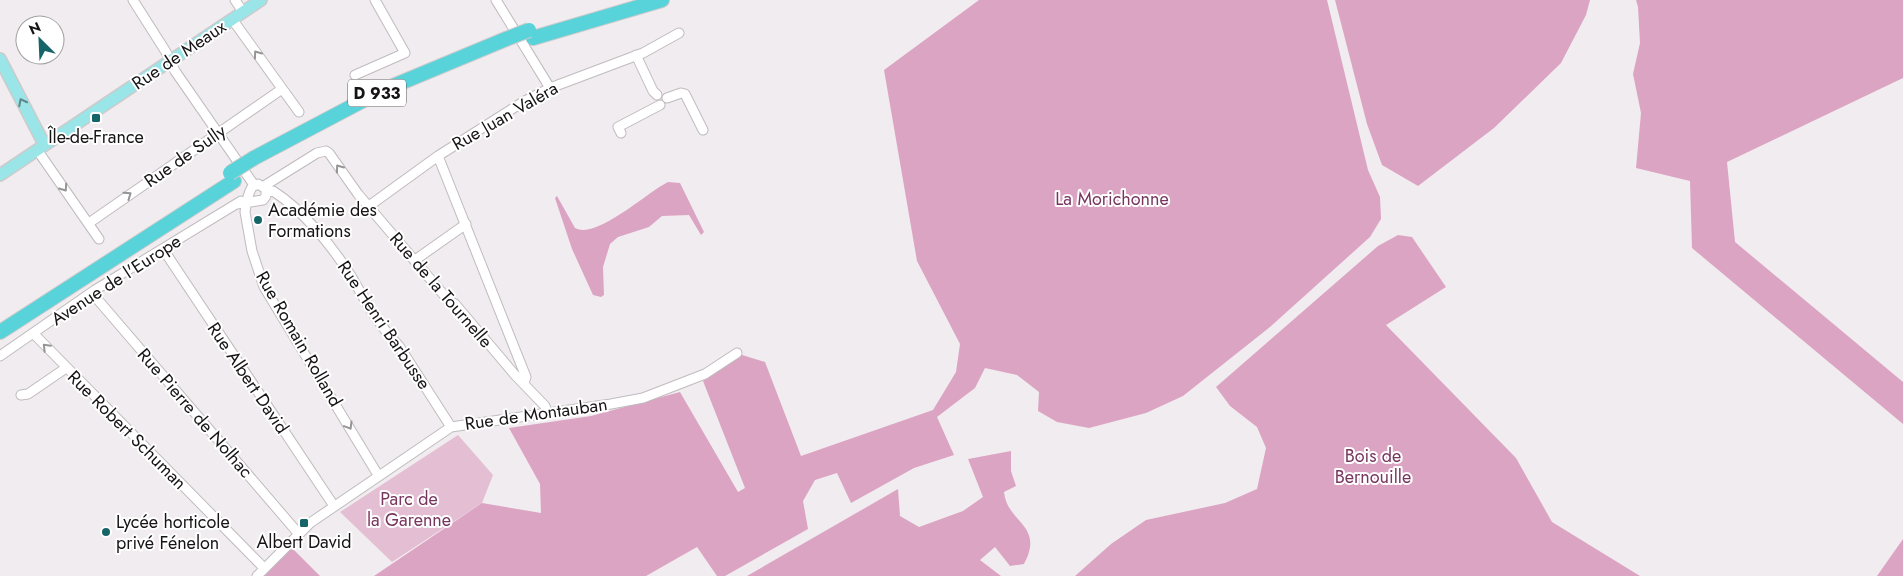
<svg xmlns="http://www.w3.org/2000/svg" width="1903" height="576" font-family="Jost,sans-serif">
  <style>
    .green { fill: #e4bfd3 }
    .forest { fill: #dca4c3 }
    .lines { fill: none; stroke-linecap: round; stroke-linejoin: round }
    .minor-casing { stroke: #c0bbbe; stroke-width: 11 }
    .major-casing { stroke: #cccbcc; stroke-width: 14 }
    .highway-casing { stroke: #cccbcc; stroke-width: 16 }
    .minor { stroke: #fff; stroke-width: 9 }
    .major { stroke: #9ae5e8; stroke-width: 11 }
    .highway { stroke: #57d3d9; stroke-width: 14 }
    .highway-bridge-casing { stroke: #cccbcc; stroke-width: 16; stroke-linecap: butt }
    .highway-bridge { stroke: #57d3d9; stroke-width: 14 }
    .oneway { stroke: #969596 }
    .oneway2 { stroke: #5f8789 }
    .poi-dot { fill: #146468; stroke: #fff; stroke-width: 2 }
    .labels { text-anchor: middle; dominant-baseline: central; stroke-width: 4; stroke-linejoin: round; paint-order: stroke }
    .shield { fill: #fff; stroke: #5c5a5b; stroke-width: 1 }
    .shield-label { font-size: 16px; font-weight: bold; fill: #161415 }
    .street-label { font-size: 18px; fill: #161415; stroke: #fff }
    .poi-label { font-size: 18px; fill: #161415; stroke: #fff }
    .park-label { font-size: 18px; fill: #78365f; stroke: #fff }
  </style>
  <rect width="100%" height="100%" fill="#f1ecef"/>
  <path class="green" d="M458,435L493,475L482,503L392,562L340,512Z"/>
  <path class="forest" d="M979,0H1327L1368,170L1380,197L1381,219L1370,237L1270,327L1183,396L1146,413L1089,428L1057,422L1038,411L1039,392L1017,375L985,368L975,388L937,417L954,455L914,468L851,503L837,473L815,480L803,501L808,529L725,576H717L697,547L646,576H374L482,503L541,513L540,484L509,428L591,416L680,392L738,492L745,488L703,381L739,354L765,362L801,456L933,410L956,372L960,344L917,261L884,70Z
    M1335,0H1590L1586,15L1561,63L1494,128L1418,186L1382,165L1367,124Z
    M1636,0H1903V78L1727,162L1735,242L1903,382V424L1692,248L1690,181L1636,168L1641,113L1633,74L1640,43L1638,7Z
    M668,182L680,183L704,232L701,235L689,215L662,216L649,227L618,237L610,244L603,267L604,295L601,297L593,295L572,249L555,198L557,196L575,228C596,240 646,193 668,182Z
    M1398,235L1412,237L1446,287L1386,325L1516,458L1552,522L1640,576H1075L1111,544L1146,520L1225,503L1257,489L1266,448L1257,427L1230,406L1216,387L1378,246Z
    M1011,451V471L1016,486L1004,492C1007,523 1045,525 1024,564L1010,566L995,547L980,560L1001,576H747L898,489L900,516L919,527L963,511L983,497L968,459Z
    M1903,539V576H1877Z
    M291,547L320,576H264Z"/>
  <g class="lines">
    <g class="minor-casing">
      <path id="minor" d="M133,0L166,52L175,71L254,185
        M235,0L243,12
        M496,0L550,88
        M232,19L299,112
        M636,55L653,91L657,95
        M355,75L405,53L375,0
        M667,98L681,93L685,94L703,130
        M621,133L618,127L660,105
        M40,154L99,239
        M438,156L526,377L524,383
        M264,186L317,153L326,151L329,153L358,194L449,301L455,304L515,375L545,406L547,413
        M267,192L273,191C303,210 332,246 351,276C365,300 379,326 399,346L451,427
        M237,204L263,200L266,196V189L258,184L252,187C248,194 246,204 245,212L252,251L264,287L378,475
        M369,206L438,156L523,102L550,88L643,53L679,33
        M89,223L282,89
        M163,249L334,506
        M415,260L466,224
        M92,293L298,533
        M33,333L264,568
        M0,356L95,290L241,201
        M21,395L28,394L66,368
        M257,576L310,523L451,427L611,404L643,398L705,374L737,353"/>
    </g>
    <g class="major-casing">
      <path id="major" d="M0,59L44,144
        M0,175L261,0"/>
    </g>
    <g class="highway-casing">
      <path id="highway" d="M533,38L662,0
        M254,158L381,91L506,39
        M0,332L234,181"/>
    </g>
    <use href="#minor" class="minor"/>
    <use href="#major" class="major"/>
    <use href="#highway" class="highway"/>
    <g class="highway-bridge-casing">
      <path id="highway-bridge" d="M506,39L529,30
        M230,173L254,158"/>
    </g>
    <use href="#highway-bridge" class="highway-bridge"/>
  </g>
  <defs><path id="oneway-chevron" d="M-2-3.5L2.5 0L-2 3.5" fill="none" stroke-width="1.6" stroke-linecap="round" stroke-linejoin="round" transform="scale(1.25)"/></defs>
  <g class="oneway">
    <use href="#oneway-chevron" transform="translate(257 54) rotate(-126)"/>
    <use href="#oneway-chevron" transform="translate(339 168) rotate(-126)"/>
    <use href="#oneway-chevron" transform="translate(64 188) rotate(55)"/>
    <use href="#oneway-chevron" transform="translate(128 195) rotate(-35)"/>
    <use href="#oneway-chevron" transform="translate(46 347) rotate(-135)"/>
    <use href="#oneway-chevron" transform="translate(349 426) rotate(59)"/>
  </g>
  <use class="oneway2" href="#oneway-chevron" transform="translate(22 102) rotate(-117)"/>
  <g class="poi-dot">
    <rect x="91" y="113" width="10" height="10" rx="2.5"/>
    <circle cx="258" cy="220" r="5"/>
    <rect x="299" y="518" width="10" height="10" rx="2.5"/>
    <circle cx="106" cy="532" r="5"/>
  </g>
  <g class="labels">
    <rect class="shield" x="348" y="79.5" width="58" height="27" rx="4"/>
    <g class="shield-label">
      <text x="377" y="93">D 933</text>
    </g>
    <g class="street-label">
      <text transform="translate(179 55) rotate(-34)">Rue de Meaux</text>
      <text transform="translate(505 116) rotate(-30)">Rue Juan Valéra</text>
      <text transform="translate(185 156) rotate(-35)">Rue de Sully</text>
      <text transform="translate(116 280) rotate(-33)">Avenue de l'Europe</text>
      <text transform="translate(441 290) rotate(49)">Rue de la Tournelle</text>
      <text transform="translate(384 325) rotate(56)">Rue Henri Barbusse</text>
      <text transform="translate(299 339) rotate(60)">Rue Romain Rolland</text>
      <text transform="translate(248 378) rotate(56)">Rue Albert David</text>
      <text transform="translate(195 413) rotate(49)">Rue Pierre de Nolhac</text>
      <text transform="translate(536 414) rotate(-8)">Rue de Montauban</text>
      <text transform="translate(127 430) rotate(45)">Rue Robert Schuman</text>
    </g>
    <g class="poi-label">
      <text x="96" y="137">Île-de-France</text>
      <text x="268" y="210" text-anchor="start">Académie des<tspan x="268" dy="21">Formations</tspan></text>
      <text x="116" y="522" text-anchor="start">Lycée horticole<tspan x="116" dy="21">privé Fénelon</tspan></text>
      <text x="304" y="542">Albert David</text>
    </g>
    <g class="park-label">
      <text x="1112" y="199">La Morichonne</text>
      <text x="1373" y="456">Bois de<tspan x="1373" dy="21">Bernouille</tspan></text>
      <text x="409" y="499">Parc de<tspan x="409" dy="21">la Garenne</tspan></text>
    </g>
  </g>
  <g transform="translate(40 40) rotate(336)"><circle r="24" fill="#ffffff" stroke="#a2a1a1"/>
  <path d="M0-4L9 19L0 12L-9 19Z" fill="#146468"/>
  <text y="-8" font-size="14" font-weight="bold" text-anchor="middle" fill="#161415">N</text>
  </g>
</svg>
